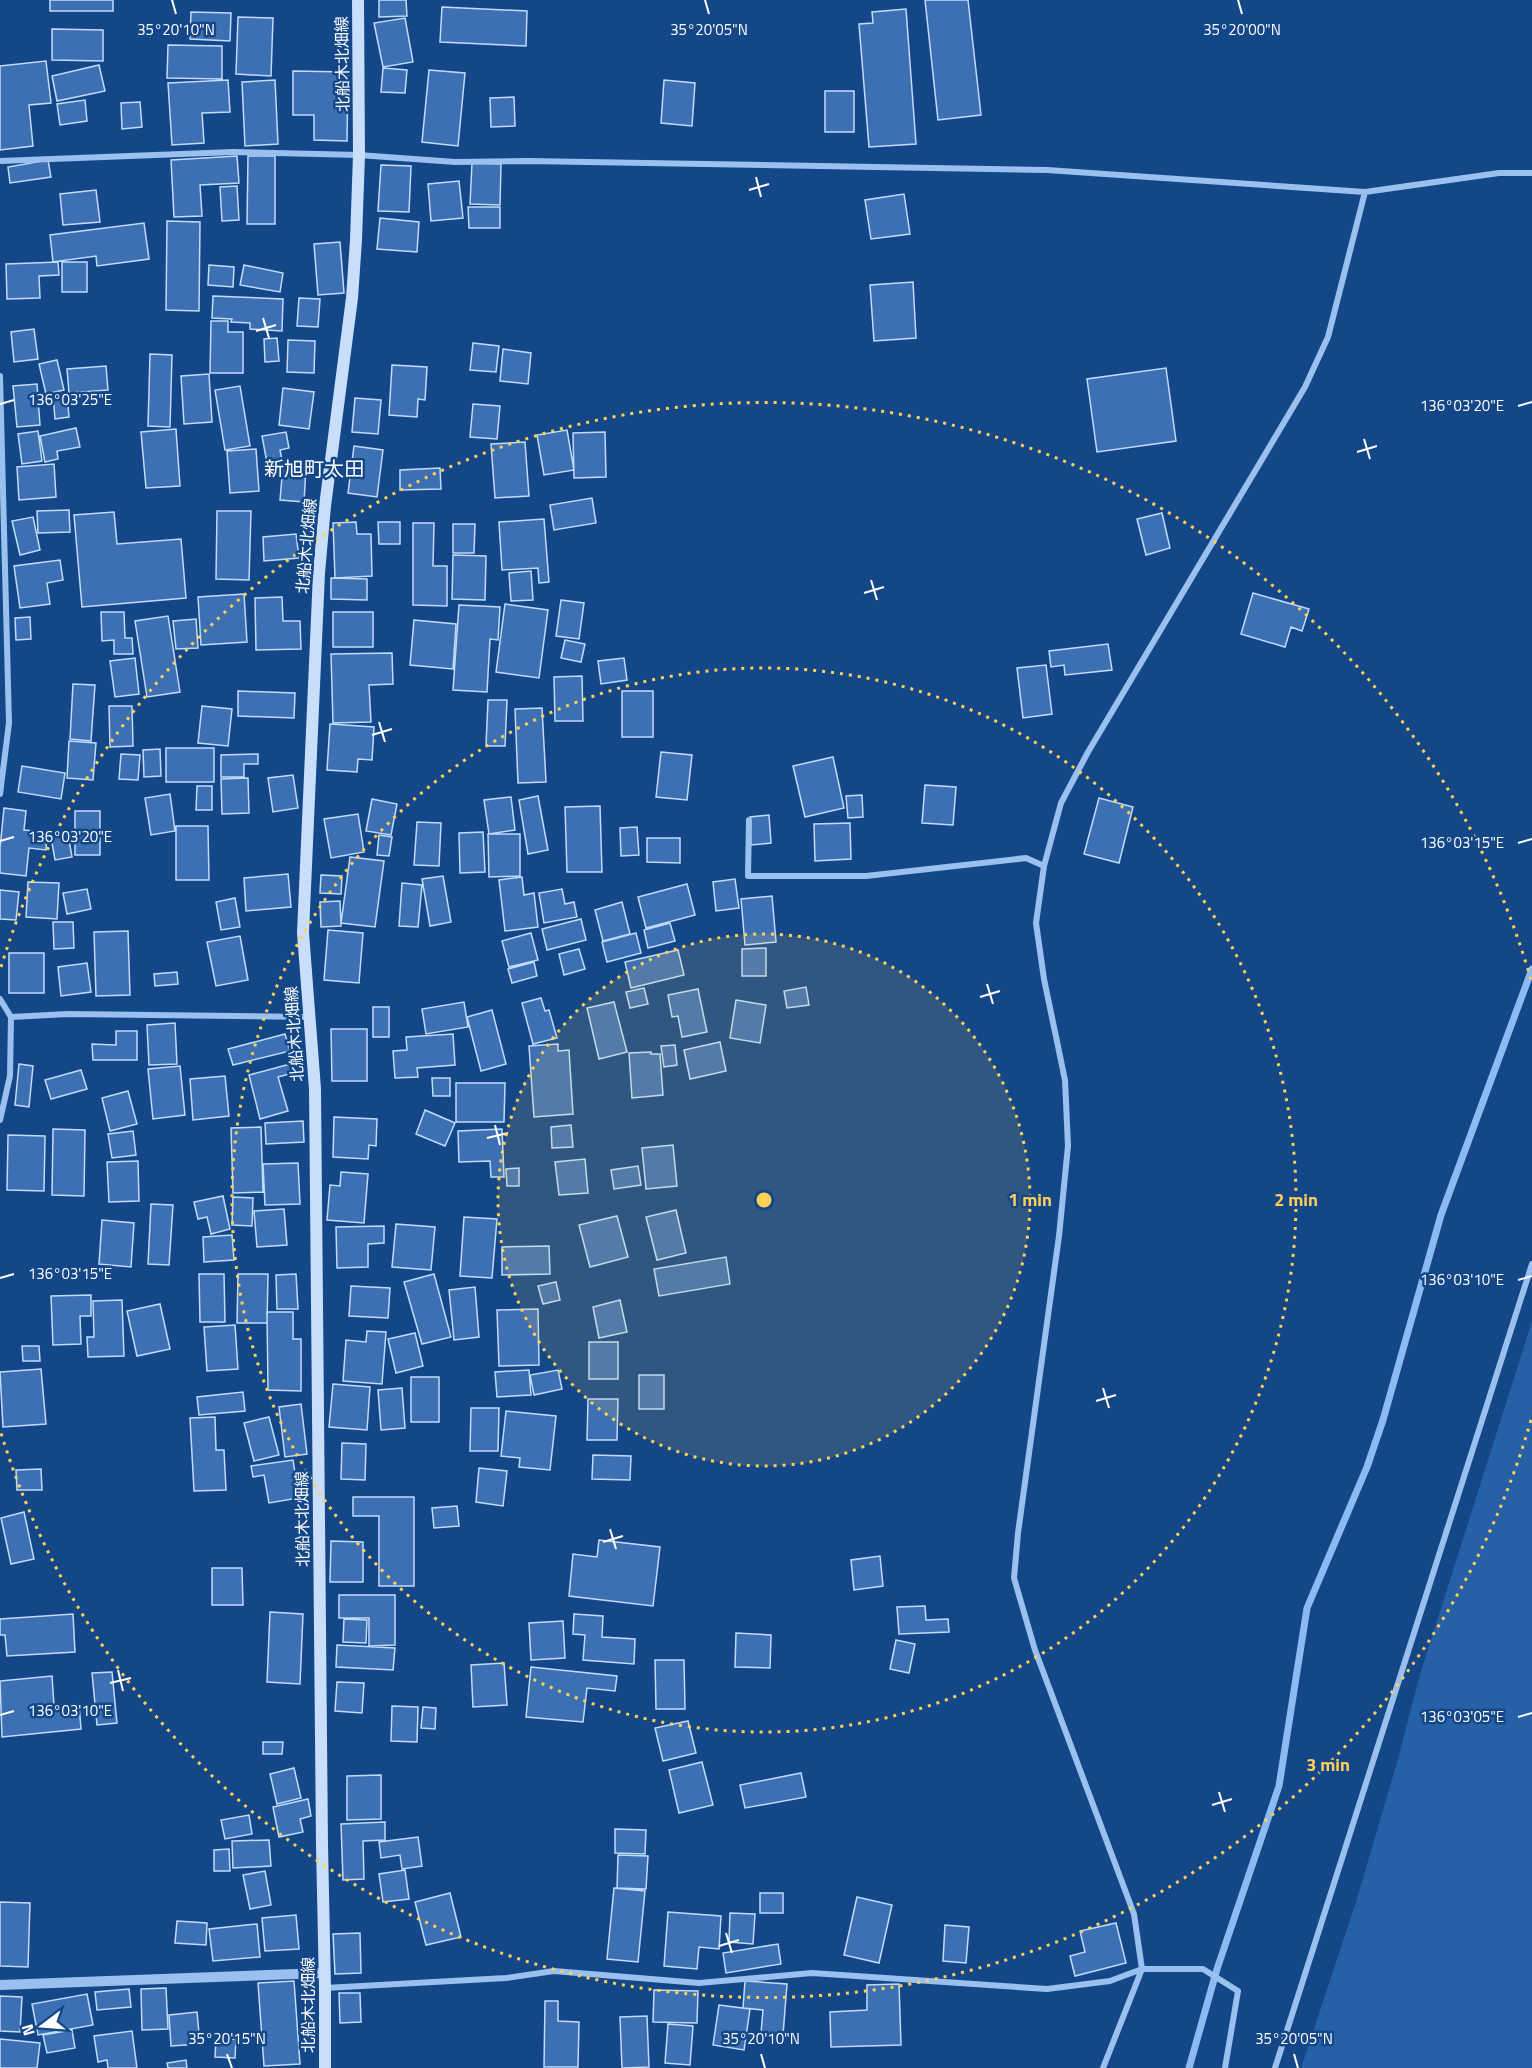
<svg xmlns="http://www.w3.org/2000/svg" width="1532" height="2068" font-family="'Titillium Web','Noto Sans JP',sans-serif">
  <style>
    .green { fill: #2660a7 }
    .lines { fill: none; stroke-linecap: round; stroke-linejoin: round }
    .stream { stroke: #8cbbf3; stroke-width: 7 }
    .building { fill: #3d70b2; stroke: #c0dbfb; stroke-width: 1.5 }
    .minor { stroke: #9ac0ef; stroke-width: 6 }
    .tertiary { stroke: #9ac0ef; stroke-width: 10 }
    .secondary { stroke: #c8defb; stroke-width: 12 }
    .ticks { fill: none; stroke: #fff; stroke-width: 2 }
    .ring { fill: none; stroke: #ffcf58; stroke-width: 3; stroke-dasharray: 3 6 }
    .labels { text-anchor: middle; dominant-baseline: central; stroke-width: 5; stroke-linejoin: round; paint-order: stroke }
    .street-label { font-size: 16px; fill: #fff; stroke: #144788 }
    .quarter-label { font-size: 20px; fill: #fff; stroke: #144788 }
    .ticks-label { font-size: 15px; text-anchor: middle; fill: #fff; stroke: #144788; stroke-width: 5; stroke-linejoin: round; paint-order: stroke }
    .centre { fill: #ffcf58; stroke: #144788; stroke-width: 3 }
    .ring-label { font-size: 18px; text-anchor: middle; font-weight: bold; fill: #ffcf58; stroke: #144788; stroke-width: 5; stroke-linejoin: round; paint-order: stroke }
  </style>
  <rect width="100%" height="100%" fill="#144788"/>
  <path class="green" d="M1532,1321V2068H1301L1356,1902L1398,1759L1419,1678Z"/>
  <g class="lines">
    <path class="stream" d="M1189,2068L1217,1969L1279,1786L1307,1608L1367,1467L1383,1420L1441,1215L1532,969"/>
  </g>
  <path class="building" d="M50,0H113V11H50Z
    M379,0H406L407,16L379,17Z
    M925,0H968L981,115L938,120Z
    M442,7L527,11L526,46L440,42Z
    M906,9L916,144L869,147L859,24L873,23L872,12Z
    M191,12L231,13L230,41L190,39Z
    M238,17L273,18L271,76L236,74Z
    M405,18L413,62L383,67L374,23Z
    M52,29L103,30V61L52,60Z
    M168,45L222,46V79L167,78Z
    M46,61L51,103L29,105L33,146L0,150V66Z
    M99,65L105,91L57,101L52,76Z
    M383,68L407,70L405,93L381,92Z
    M429,70L465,73L458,146L422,142Z
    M293,71L348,72L347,141L314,140V115H293Z
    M228,80L230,112L202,113L204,143L172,145L168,83Z
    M275,80L278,144L245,146L242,82Z
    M664,80L695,83L692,126L661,123Z
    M825,91H854V132H825Z
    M514,97L515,126L491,127L490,98Z
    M85,100L87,121L60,125L57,104Z
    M140,102L142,127L122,129L121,103Z
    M237,156L239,183L200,185L202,216L174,217L171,160Z
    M248,156H275V224H247Z
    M48,160L51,177L10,183L8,167Z
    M472,163L501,164L500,205L470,204Z
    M381,165L411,166L409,212L378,211Z
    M459,181L463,218L431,221L428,184Z
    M237,186L239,220L222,221L220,187Z
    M96,190L100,222L63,225L60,194Z
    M904,194L910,234L871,239L865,200Z
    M468,207H500V228H469Z
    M380,218L419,222L417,252L377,249Z
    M167,221L200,222L199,311L166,310Z
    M144,223L149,259L97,266L96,256L53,262L50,235Z
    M340,242L344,293L318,295L314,244Z
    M58,262L59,275L39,276L40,298L7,299L6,264Z
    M62,262H87V292H62Z
    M209,265L234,267L233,287L208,285Z
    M244,265L283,273L280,292L240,285Z
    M913,282L916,338L874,341L870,285Z
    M213,296L283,299L282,331L250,329V323L231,322L232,319L212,318Z
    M299,298L320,299L318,327L297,326Z
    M211,321H228V332H243V373H210Z
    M34,329L38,359L14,362L11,332Z
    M277,338L279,361L265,362L264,339Z
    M288,340L315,341L314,373L287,372Z
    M473,343L499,346L496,372L470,370Z
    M503,349L531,353L528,384L500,381Z
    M150,354L172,355L170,427L148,426Z
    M57,360L64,390L46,394L39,364Z
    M392,365L427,367L425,400L418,399L417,417L389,415Z
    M106,366L108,390L69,393L67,369Z
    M1166,368L1176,441L1097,452L1087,379Z
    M209,374L212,422L184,424L181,376Z
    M37,384L40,425L17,427L13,386Z
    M240,386L250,446L225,450L215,390Z
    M283,388L314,392L309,429L279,425Z
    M67,394L69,417L55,419L53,395Z
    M355,398L381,400L378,434L352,432Z
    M473,404L500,406L497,439L470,437Z
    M76,428L80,447L57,451L58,459L45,462L40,436Z
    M176,429L180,486L146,488L141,432Z
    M567,430L574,470L544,475L537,435Z
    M38,431L42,461L22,464L18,434Z
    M286,432L289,448L280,450L283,465L268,468L262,436Z
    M605,432L606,477L574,478L573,433Z
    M525,442L529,496L495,498L491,444Z
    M354,446L383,450L377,497L348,493Z
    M256,449L259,491L230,493L227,451Z
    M54,464L56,497L19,500L17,467Z
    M283,465L306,467L304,502L280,500Z
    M440,468L441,489L400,490V470Z
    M592,498L596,523L554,530L550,505Z
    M69,510L70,532L38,533L37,511Z
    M217,511H251L249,580L216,579Z
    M114,512L117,544L181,539L186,598L82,607L74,515Z
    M1162,513L1170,548L1146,555L1137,519Z
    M33,517L40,550L20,555L12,521Z
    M544,519L549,582L539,583L538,568L502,570L499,522Z
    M356,522L357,534H371L372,576L335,578L333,523Z
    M378,522H400V544H379Z
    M413,523H434L433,566H447V606L413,605Z
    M453,524H475L474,553H453Z
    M296,534L299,558L264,561L263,537Z
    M453,555L486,556L485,600L452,599Z
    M60,560L63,580L47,583L50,604L20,608L14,566Z
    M531,571L533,600L511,601L509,573Z
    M331,578L367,579V600L331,599Z
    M1253,593L1309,609L1302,631L1291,627L1285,647L1241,634Z
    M244,594L247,642L201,645L198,597Z
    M282,597L283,621H300L301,649L256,650L255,598Z
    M561,600L584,603L579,639L556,636Z
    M505,604L548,610L539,678L496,672Z
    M459,605L500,607L498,640L490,639L487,692L453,690Z
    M101,612H124L125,638H132L133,654H114V640L102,641Z
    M333,612H373V647H333Z
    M168,616L180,692L147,697L135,621Z
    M30,617L31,639L16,640L15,618Z
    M196,619L198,648L176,649L173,621Z
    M414,620L456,624L453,669L410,665Z
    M565,640L585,644L581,662L561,658Z
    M1108,644L1112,670L1065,675L1064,665L1051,667L1049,651Z
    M392,653L393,684L369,685L371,722L333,723L331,654Z
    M135,658L139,694L115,697L110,661Z
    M624,658L627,680L601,684L598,661Z
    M1046,665L1052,714L1023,718L1017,668Z
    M582,676L583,721H555L554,677Z
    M73,684L95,685L91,741L70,739Z
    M238,691L295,693L294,718L238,716Z
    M622,691H653V737H622Z
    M488,700H507L505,746H486Z
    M109,706H132L133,746L110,747Z
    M202,706L232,709L228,746L198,743Z
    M542,708L546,782L518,783L515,709Z
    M330,724L374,727L372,760L358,759L357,772L327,770Z
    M69,741L96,743L93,780L67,778Z
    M166,748H214V782H166Z
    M160,749L161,776L144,777L143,750Z
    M661,752L692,755L687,800L656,797Z
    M121,754L140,755L138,780L119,779Z
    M258,754V764H244V777H221V755Z
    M833,757L844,808L805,817L793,766Z
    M22,766L65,773L61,799L18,792Z
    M293,775L298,808L273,812L268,778Z
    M248,778L249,813L222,814L221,779Z
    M925,785L956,787L953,825L922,823Z
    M197,786H212V810H196Z
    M170,794L175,831L151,835L145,798Z
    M862,795L863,817L848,818L846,796Z
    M538,796L548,850L528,854L519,800Z
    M511,797L515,830L489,834L484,800Z
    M1099,798L1133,807L1119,863L1084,854Z
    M372,799L397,804L391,835L366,831Z
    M600,806L602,872H567L565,807Z
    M4,808L26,811L24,830L47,832L46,850L29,848L26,876L0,873V848Z
    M75,811H100V855H75Z
    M358,814L364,852L331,858L324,819Z
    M769,815L771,843L751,845L750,817Z
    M417,822L441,823L439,866L414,865Z
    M850,823L851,859L815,861L814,824Z
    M176,826H208L209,880H176Z
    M637,827L639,855L621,856L620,828Z
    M483,832L485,872L460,873L459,833Z
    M68,834L72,857L55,860L51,837Z
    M488,834H520V876L489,877Z
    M379,835L392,837L389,856L377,855Z
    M647,838H680V863L647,862Z
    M350,857L384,861L375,927L341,923Z
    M288,874L291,907L246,911L244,878Z
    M321,875L342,876L341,894L320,893Z
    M443,876L451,922L430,926L422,879Z
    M522,877L524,895L534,893L538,927L505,931L499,880Z
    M735,879L739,908L716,911L713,882Z
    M28,882L59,883L57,919L26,917Z
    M402,883L422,885L418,927L399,926Z
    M687,884L695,915L646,928L638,897Z
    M87,889L91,909L67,914L63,893Z
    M562,889L565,904L574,902L577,917L544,923L539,893Z
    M0,890L19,892L16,920L0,919Z
    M772,896L776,942L745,945L741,899Z
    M235,898L240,927L221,930L216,902Z
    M340,901L341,926L321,927L320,902Z
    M622,902L630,934L603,941L595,910Z
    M581,919L586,940L547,950L542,929Z
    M53,922H73L74,948L54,949Z
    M670,923L675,941L648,948L644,930Z
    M328,930L363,933L359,983L324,980Z
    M128,931L130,995L96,996L94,932Z
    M531,933L538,960L509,967L502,941Z
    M636,933L641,953L607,962L602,942Z
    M240,936L248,980L216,986L207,942Z
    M766,948V976H742V949Z
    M579,949L585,969L564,975L559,954Z
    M678,950L684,975L631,988L625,962Z
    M9,953H44V993H9Z
    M534,962L537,976L512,983L508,969Z
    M87,963L91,992L61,996L58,967Z
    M177,972L178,984L155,986L154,974Z
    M806,987L809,1005L787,1008L784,991Z
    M644,988L648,1004L630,1008L626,992Z
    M698,989L707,1032L682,1037L678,1016L672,1017L668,995Z
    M541,998L545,1011L549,1010L557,1038L533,1044L522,1003Z
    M736,1000L766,1005L760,1043L730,1038Z
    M464,1002L468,1027L426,1034L422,1009Z
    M614,1002L627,1052L599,1059L587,1008Z
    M373,1007H389V1037H373Z
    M492,1010L506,1064L481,1071L467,1017Z
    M175,1023L177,1064L149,1065L147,1025Z
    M331,1029H367V1081H332Z
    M116,1031H137V1060H93L92,1044L116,1045Z
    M285,1034L290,1051L233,1065L228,1049Z
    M453,1034L455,1065L417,1068L418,1077L395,1078L393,1051L407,1050L406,1037Z
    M720,1042L726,1071L690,1079L684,1050Z
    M558,1044V1051L569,1050L573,1114L534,1117L529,1046Z
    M675,1045L677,1065L664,1067L661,1046Z
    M651,1052V1054H660L663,1095L632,1098L629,1053Z
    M294,1063L297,1072L278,1077L288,1111L260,1119L249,1075Z
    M19,1064L33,1066L29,1107L15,1105Z
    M180,1066L185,1115L153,1119L148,1069Z
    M81,1070L87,1089L51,1099L45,1080Z
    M225,1076L229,1116L193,1120L190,1079Z
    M432,1078H450V1096H433Z
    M456,1083H505L504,1122H456Z
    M128,1091L137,1124L110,1131L102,1098Z
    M425,1110L455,1123L445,1146L416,1134Z
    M334,1117L377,1119L376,1146L369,1145L368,1159L333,1157Z
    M303,1121L304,1142L266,1144L265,1123Z
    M571,1125L573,1147L552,1148L551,1127Z
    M261,1127L263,1192L233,1193L231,1128Z
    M53,1129L85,1130L84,1196L52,1195Z
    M502,1129L504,1177H491L490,1161L459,1162L458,1131Z
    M133,1131L136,1155L112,1158L108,1134Z
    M8,1135L45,1136L44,1191L7,1190Z
    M673,1145L677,1186L646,1189L642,1148Z
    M585,1159L588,1193L559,1195L555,1162Z
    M138,1161L139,1201L109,1202L107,1162Z
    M298,1163L300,1204L265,1205L263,1164Z
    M638,1166L641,1185L614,1189L611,1170Z
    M519,1168V1186H507L506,1169Z
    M341,1172L368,1174L364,1223L327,1220L330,1185L340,1186Z
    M223,1196L230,1229L211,1234L207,1217L198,1219L194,1202Z
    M233,1197L253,1198L252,1226L232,1225Z
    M151,1204L173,1205L169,1265L148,1264Z
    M284,1209L287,1245L257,1247L254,1211Z
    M676,1210L686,1253L657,1260L646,1217Z
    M617,1216L628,1257L590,1267L579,1225Z
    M464,1217L497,1219L492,1278L460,1276Z
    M102,1220L134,1223L131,1267L99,1264Z
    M396,1224L435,1227L431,1270L392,1267Z
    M384,1226V1243L368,1244V1267L337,1268L336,1227Z
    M232,1235L234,1260L204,1262L203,1237Z
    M549,1246L550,1274L502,1275V1247Z
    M726,1257L730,1284L659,1296L654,1269Z
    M199,1274H224L225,1322H200Z
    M238,1274H268L267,1323H237Z
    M296,1274L298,1309H277L276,1275Z
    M434,1274L451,1337L422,1344L404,1282Z
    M556,1282L560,1300L543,1304L538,1286Z
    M351,1286L390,1288L388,1318L349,1316Z
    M475,1287L479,1337L454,1340L449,1290Z
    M91,1295V1316H80L81,1344L53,1345L51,1296Z
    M122,1300L124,1356L88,1357L87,1337H94L93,1301Z
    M620,1300L627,1332L599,1338L593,1307Z
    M160,1304L170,1349L137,1356L127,1311Z
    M538,1309L539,1365L499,1366L497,1310Z
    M267,1312H293V1339H301V1391L268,1390Z
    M235,1325L238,1369L207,1371L204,1327Z
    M367,1331L386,1332L382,1384L343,1381L346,1340L366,1342Z
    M415,1333L423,1366L396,1373L388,1339Z
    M589,1342H618V1379H589Z
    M22,1346H39L40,1361H23Z
    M41,1369L46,1424L3,1427L0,1372Z
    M529,1370L531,1395L497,1397L495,1372Z
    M558,1370L562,1389L534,1395L530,1375Z
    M639,1375H664V1409H639Z
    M411,1377H439V1422H411Z
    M333,1384L370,1387L367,1430L329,1427Z
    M402,1388L405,1428L381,1430L378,1390Z
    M243,1392L245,1411L199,1415L197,1397Z
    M588,1399H618L617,1440H587Z
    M301,1404L307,1454L285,1457L279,1407Z
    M471,1408H499L498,1451H470Z
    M506,1411L556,1416L550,1470L519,1467L520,1458L501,1456Z
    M215,1417L216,1450H224L226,1490L194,1491L190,1418Z
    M269,1417L279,1455L254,1461L244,1423Z
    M342,1443L366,1444L365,1480L341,1479Z
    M593,1455L631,1456L630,1480L592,1479Z
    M293,1460L299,1498L269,1503L264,1475L253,1477L251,1466Z
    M479,1468L507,1471L503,1506L476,1502Z
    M41,1469L42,1490H17L16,1470Z
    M353,1497H414V1586H379V1516H353Z
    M457,1506L459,1526L434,1528L432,1508Z
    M24,1512L34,1559L11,1564L1,1518Z
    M599,1540L660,1547L653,1606L569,1596L573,1554L597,1557Z
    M331,1541L363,1542V1582H330Z
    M880,1556L883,1586L854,1590L851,1560Z
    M212,1568H242L243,1605H212Z
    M339,1595H395V1645L369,1646V1618H339Z
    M925,1606L926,1620L948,1619L949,1632L899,1634L897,1607Z
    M270,1612L303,1614L300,1684L267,1682Z
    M73,1614L75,1652L7,1656L5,1635H0V1619Z
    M574,1614L603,1616L602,1637L635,1639L634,1664L583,1660L585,1635L573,1634Z
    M344,1619L367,1620L366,1643L343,1642Z
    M563,1621L565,1658L531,1660L529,1623Z
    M736,1633L771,1635L770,1668L735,1667Z
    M896,1640L915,1644L909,1673L890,1669Z
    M337,1645L395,1648L393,1670L336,1667Z
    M655,1660H684L685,1709H656Z
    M504,1663L507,1705L473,1707L471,1665Z
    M531,1667L617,1676L615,1691L587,1688L583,1722L526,1717Z
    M112,1672L117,1723L97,1725L92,1673Z
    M52,1676L54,1706L79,1704L81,1729L2,1737L0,1681Z
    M337,1682L364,1683L362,1713L335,1711Z
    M392,1706L418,1707L417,1742L391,1741Z
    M423,1707L436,1708L435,1729L421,1728Z
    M688,1721L696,1753L663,1761L655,1728Z
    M263,1742H283L282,1754H263Z
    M702,1762L713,1805L679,1813L669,1770Z
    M294,1768L301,1798L277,1804L270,1774Z
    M801,1773L806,1797L745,1808L740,1785Z
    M381,1775V1819L347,1820V1776Z
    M308,1799L311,1816L300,1819L303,1832L279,1837L273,1807Z
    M249,1815L252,1834L225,1839L221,1820Z
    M385,1822V1840L363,1841L364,1879L343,1880L341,1824Z
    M615,1829L646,1830L645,1854L615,1853Z
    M418,1837L422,1866L402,1869L400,1855L381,1858L379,1842Z
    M269,1840L271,1866L233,1868L232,1841Z
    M229,1849L230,1871H214V1850Z
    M618,1855L648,1856L646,1889L617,1888Z
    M405,1870L409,1899L383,1902L379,1874Z
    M265,1871L271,1905L250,1909L243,1875Z
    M614,1888L645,1891L638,1962L607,1959Z
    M450,1893L461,1937L426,1945L415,1902Z
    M760,1893H783V1913H760Z
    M857,1897L892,1905L879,1963L844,1955Z
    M0,1902L30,1903L28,1967L0,1966Z
    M668,1912L721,1916L719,1949L699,1947L697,1969L664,1966Z
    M730,1913L755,1914L753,1944L729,1942Z
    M296,1915L299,1949L265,1951L262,1918Z
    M177,1921L207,1923L206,1945L175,1943Z
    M1116,1923L1126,1963L1075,1976L1070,1956L1085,1952L1080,1931Z
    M257,1924L260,1957L213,1961L209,1929Z
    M945,1925L969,1927L966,1963L943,1961Z
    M360,1933L361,1973L335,1974L333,1934Z
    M778,1944L781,1964L726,1973L723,1953Z
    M294,1981L300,2064L264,2066L258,1983Z
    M745,1981L787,1984L783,2035L761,2033L763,2010L743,2008Z
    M899,1984L901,2045L831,2047L830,2012L867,2010V1985Z
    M166,1988L168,2029L142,2030L141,1989Z
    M129,1989L131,2007L97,2010L95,1992Z
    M654,1990L698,1991L697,2023L653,2022Z
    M339,1993H360L361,2022L340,2023Z
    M87,1994L93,2025L38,2035L32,2004Z
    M0,1996L22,1997L20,2032L0,2031Z
    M545,2001H558V2021L579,2022L578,2067H544Z
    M719,2005L750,2009L744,2050L713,2045Z
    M197,2012L200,2044L171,2046L169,2015Z
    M647,2016L649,2067L622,2068L620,2017Z
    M668,2024L693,2026L690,2065L665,2063Z
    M72,2030L75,2048L47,2053L43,2035Z
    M132,2031L137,2068H108L107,2060L98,2062L94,2036Z
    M0,2039L40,2043L37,2068H0Z
    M216,2039H236L235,2058L215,2057Z
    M186,2060L187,2068H168L167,2063Z"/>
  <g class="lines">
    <path class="minor" d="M0,161L233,152L359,155L455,162L528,161L1047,170L1365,192L1499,173H1532
      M0,376L9,723L0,794
      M749,820L748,876H866L1026,858L1044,866
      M0,999L11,1017L10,1076L0,1120
      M11,1017L68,1014L309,1017
      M325,1988L506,1978L554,1971L699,1983L812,1973L1047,1989L1110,1981L1142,1969H1203L1238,1991L1225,2068
      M1103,2068L1142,1969L1134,1914L1035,1650L1014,1578L1018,1533L1059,1236L1068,1146L1065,1080L1044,979L1036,923L1044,866L1061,803L1088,752L1305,387L1328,337L1365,192
      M1275,2068L1532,1264"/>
    <path class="tertiary" d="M0,1985L324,1973"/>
    <path class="secondary" d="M325,2068V1988L322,1845L315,1089L303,933L319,573L325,506L352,298L356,240L359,155L358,0"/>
  </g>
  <path class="ticks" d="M172,0L176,14M705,0L709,14M1238,0L1242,14M756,177L761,197M749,190L769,184M263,318L269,338M256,331L276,325M0,404L14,400M1518,406L1532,402M1364,439L1370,459M1357,452L1377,446M871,580L877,600M864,593L884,587M379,722L385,742M372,735L392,729M0,841L14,837M1518,843L1532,839M987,984L993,1004M980,997L1000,991M495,1125L500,1145M487,1138L508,1133M0,1278L14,1274M1518,1280L1532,1276M1103,1388L1109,1408M1096,1401L1116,1395M610,1529L616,1549M603,1542L623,1536M118,1670L123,1691M110,1683L131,1678M0,1715L14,1711M1518,1717L1532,1713M1219,1792L1225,1812M1212,1805L1232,1799M726,1933L732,1953M719,1946L739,1940M227,2054L232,2068M761,2054L765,2068M1294,2054L1298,2068"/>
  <circle cx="764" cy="1200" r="266" fill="#ffcf58" fill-opacity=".12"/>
  <g class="ring">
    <circle cx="764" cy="1200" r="266"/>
    <circle cx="764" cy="1200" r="532"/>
    <path d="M1531 1420A798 798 0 0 1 1 1433M1 967A798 798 0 0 1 1531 980"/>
  </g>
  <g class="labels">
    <g class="street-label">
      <text transform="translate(342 64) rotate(-91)">北船木北畑線</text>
      <text transform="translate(306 546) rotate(-85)">北船木北畑線</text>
      <text transform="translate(294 1034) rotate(-94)">北船木北畑線</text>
      <text transform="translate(302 1519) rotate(-91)">北船木北畑線</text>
      <text transform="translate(308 2005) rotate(-90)">北船木北畑線</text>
    </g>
    <g class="quarter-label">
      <text x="314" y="468">新旭町太田</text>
    </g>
  </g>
  <g class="ticks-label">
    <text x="176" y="35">35°20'10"N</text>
    <text x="709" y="35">35°20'05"N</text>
    <text x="1242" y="35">35°20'00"N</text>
    <text x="70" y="405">136°03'25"E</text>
    <text x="1462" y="411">136°03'20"E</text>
    <text x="70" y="842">136°03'20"E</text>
    <text x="1462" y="848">136°03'15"E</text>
    <text x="70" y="1279">136°03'15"E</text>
    <text x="1462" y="1285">136°03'10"E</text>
    <text x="70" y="1716">136°03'10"E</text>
    <text x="1462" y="1722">136°03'05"E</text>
    <text x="227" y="2044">35°20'15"N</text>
    <text x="761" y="2044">35°20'10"N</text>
    <text x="1294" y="2044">35°20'05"N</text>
  </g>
  <circle cx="764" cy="1200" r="9" class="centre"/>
  <g class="ring-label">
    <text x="1030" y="1206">1 min</text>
    <text x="1296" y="1206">2 min</text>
    <text x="1328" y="1771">3 min</text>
  </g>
  <g transform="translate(42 2026) rotate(254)" stroke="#144788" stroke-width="4.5" paint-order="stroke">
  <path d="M0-4.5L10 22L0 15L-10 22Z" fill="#ffffff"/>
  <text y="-9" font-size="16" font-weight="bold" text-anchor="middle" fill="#ffffff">N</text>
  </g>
</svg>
